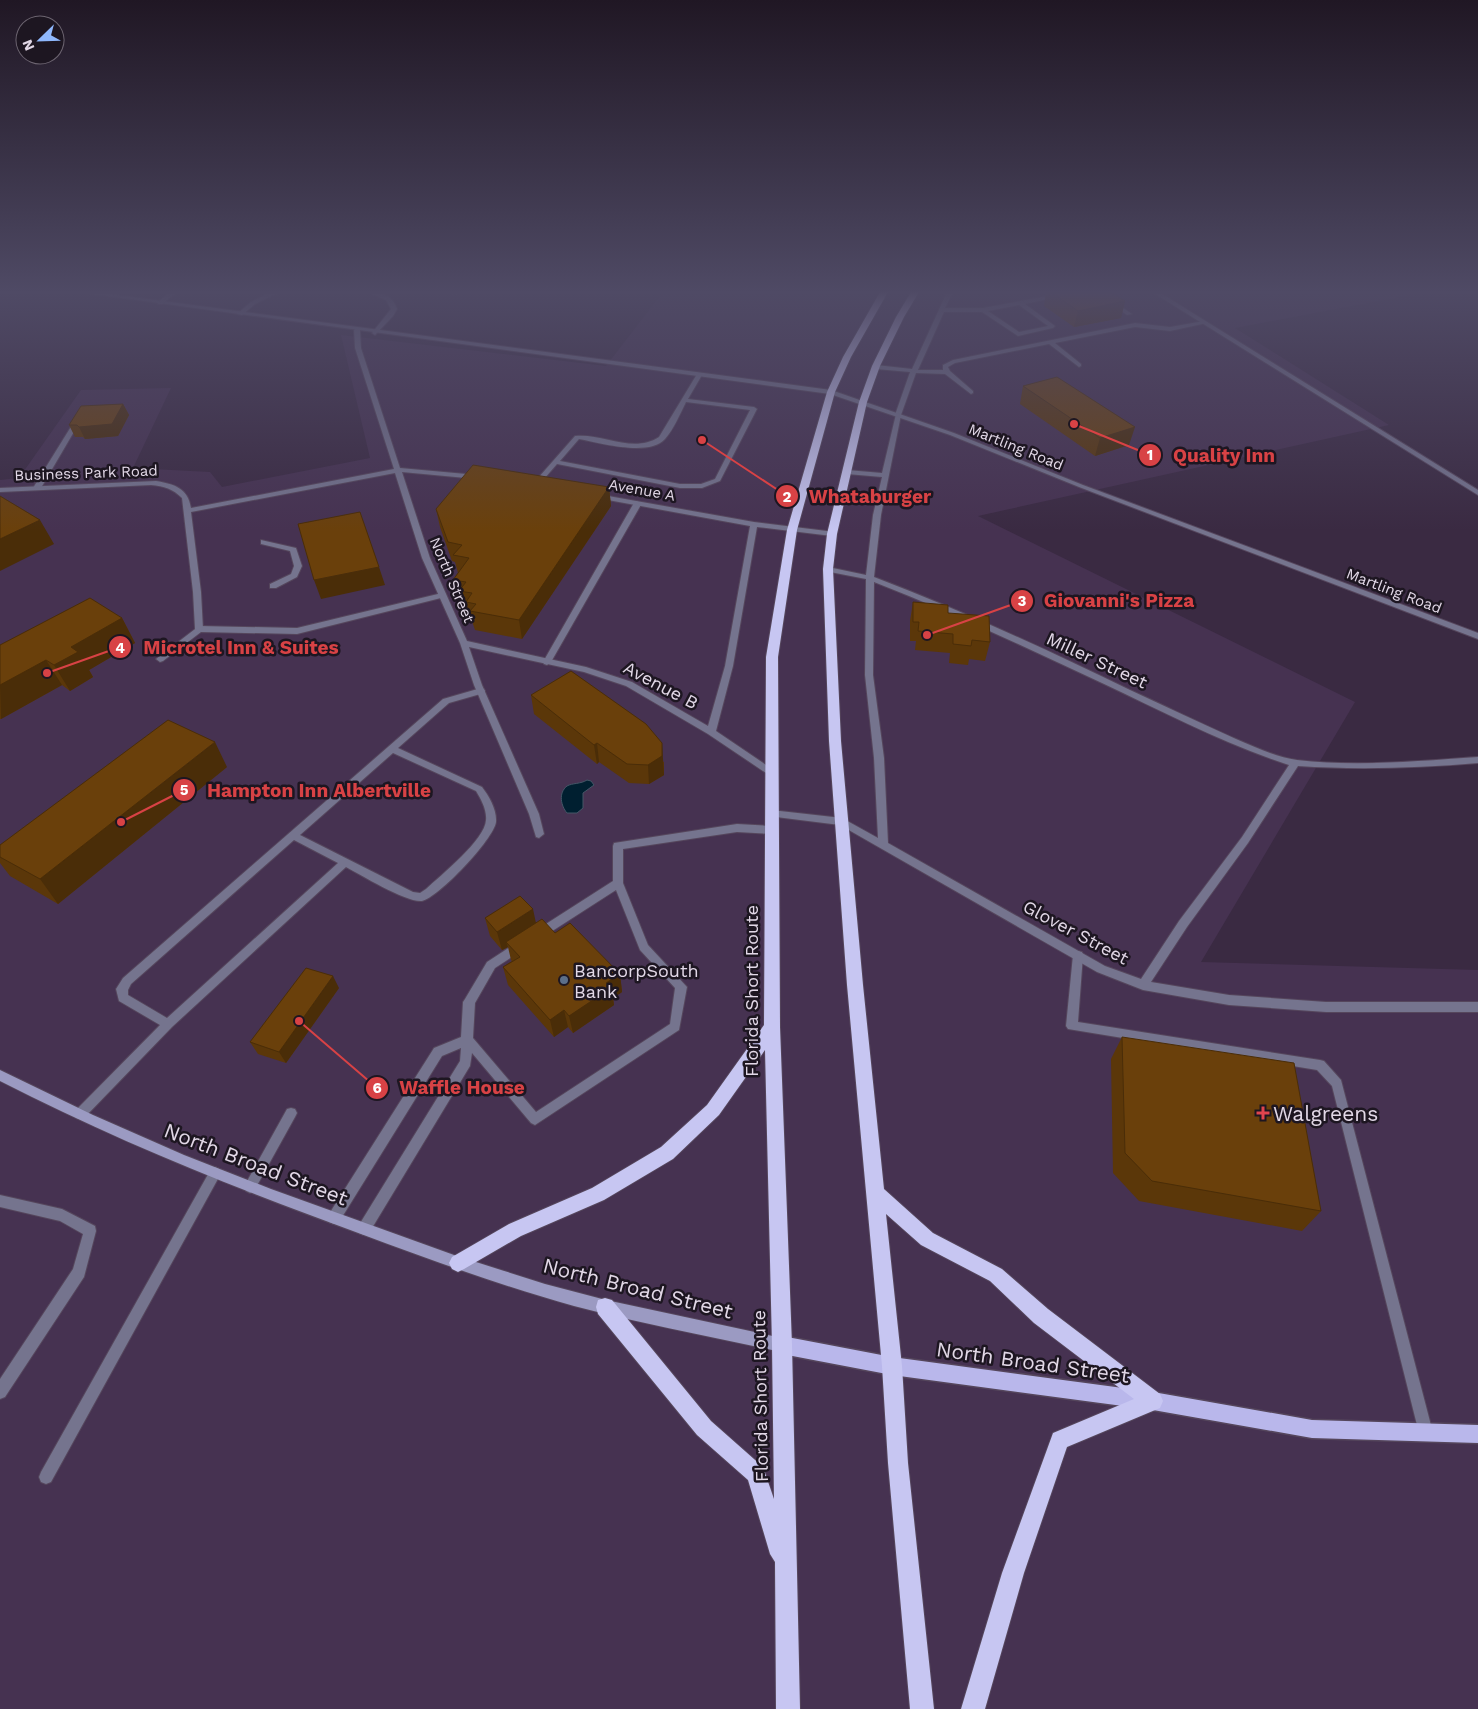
<svg xmlns="http://www.w3.org/2000/svg" width="1478" height="1709" font-family="'Work Sans',sans-serif">
  <style>
    .built { fill: #463251 }
    .water { fill: #001f30; stroke: #445667 }
    .lines { fill: none; stroke-linecap: round; stroke-linejoin: round }
    .service-casing { stroke: #55465c; stroke-width: 2 }
    .minor-casing { stroke: #55465c; stroke-width: 2 }
    .tertiary-casing { stroke: #55465c; stroke-width: 2 }
    .secondary-casing { stroke: #55465c; stroke-width: 2 }
    .primary-casing { stroke: #55465c; stroke-width: 3 }
    .trunk-casing { stroke: #55465c; stroke-width: 2 }
    .service { fill: #75748e; fill-rule: evenodd }
    .minor { fill: #75748e; fill-rule: evenodd }
    .tertiary { fill: #75748e; fill-rule: evenodd }
    .secondary { fill: #9b9ac2; fill-rule: evenodd }
    .primary { fill: #b9b7eb; fill-rule: evenodd }
    .trunk { fill: #c7c6f2; fill-rule: evenodd }
    .wall { fill: #5b3709 }
    .shaded-wall { fill: #4a2d08 }
    .building { fill: #6a400b; stroke: #4a2d08 }
    .service-dot { fill: #5c6f8a; stroke: #1d1621; stroke-width: 2 }
    .health-dot { fill: #e0444e; stroke: #1d1621; stroke-width: 2 }
    .labels { text-anchor: middle; dominant-baseline: central; stroke-width: 5; stroke-linejoin: round; paint-order: stroke }
    .far-street-label { font-size: 15px; fill: #e2d8e7; stroke: #1d1621 }
    .street-label { font-size: 18px; fill: #e2d8e7; stroke: #1d1621 }
    .poi-label { font-size: 18px; fill: #e2d8e7; stroke: #1d1621; text-anchor: start }
    .near-poi-label { font-size: 21px; fill: #e2d8e7; stroke: #1d1621; text-anchor: start }
    .near-street-label { font-size: 21px; fill: #e2d8e7; stroke: #1d1621 }
    .leader { fill: none; stroke: #d84245; stroke-width: 2 }
    .callout-dot { fill: #d84245; stroke: #1d1621; stroke-width: 2 }
    .mark-label { font-size: 15px; text-anchor: middle; font-weight: bold; fill: #fff }
    .callout-label { font-size: 19px; text-anchor: middle; font-weight: bold; fill: #d84245; stroke: #1d1621; stroke-width: 5; stroke-linejoin: round; paint-order: stroke }
  </style>
  <rect width="100%" height="100%" fill="#3a2a42"/>
  <path class="built" d="M663,292H1426L1235,328L1389,425L978,516L1355,702L1201,962L1478,970V1709H0V480L19,478L81,390L171,388L133,468L210,472L222,487L370,458L341,335L606,366Z"/>
  <path class="water" d="M587,780L591,781L594,785L583,793V808L577,813H567C561,806 558,793 567,786C572,783 581,784 587,780Z"/>
  <g class="lines">
    <g class="service-casing">
      <path id="service" d="M271,292H279L255,304L242,315L237,314L251,302Z
        M368,292C382,292 392,295 397,309L393,316L375,335L372,333L391,309L386,300Z
        M441,292H460L457,294Z
        M947,292H953L945,308H983L1069,292H1082L1025,304L1055,326L1053,328L1018,336L982,312H944L918,370H943V365L953,360L1135,323L1170,327L1204,321L1207,323L1170,331L1135,327L1055,343L1081,364V366L1079,367L1049,344L955,363L948,367L950,371L973,391V393L971,394L945,374L916,373L901,415L896,416L895,415L910,372L876,369L873,367L876,365L912,369ZM1019,305L1048,326L1019,332L988,311Z
        M1093,292H1100L1132,314L1127,315Z
        M697,374L702,375L688,399L754,407L757,409L720,481L702,488H680L557,464L537,487L531,486L575,436C603,433 633,454 659,437ZM686,402L750,410L715,479L701,484H680L560,461L579,439C600,443 649,457 665,439C674,429 680,414 686,402Z
        M77,417L82,418L41,488L34,490L33,488Z
        M635,501L642,503L551,662L547,665L544,664L543,662Z
        M261,540L296,548L302,566L297,577L276,588H270V584L291,574L294,566L290,551L261,544Z
        M442,593L446,595L445,597L297,634L201,632L163,661L160,662L156,659L199,626L297,628Z
        M481,688L484,689L485,691L484,693L449,703L398,748L482,787C489,796 497,810 496,822C494,839 438,898 422,901C407,903 361,875 346,867L172,1027L84,1118L80,1119L76,1118L74,1114L76,1110L160,1025L119,1001L116,989L123,978L443,699ZM393,753L476,791C481,799 487,810 486,820C485,840 441,875 426,889L420,893L413,892L300,835ZM294,840L338,863L167,1018L128,995V990L131,984Z
        M737,824L772,826L777,830L772,834L737,832L623,849V883L648,945L687,987L679,1030L535,1125L531,1123L472,1053L470,1066L369,1233L364,1235L359,1233L358,1229L359,1225L460,1061L461,1048L442,1056L339,1222L334,1224L329,1222L328,1218L329,1214L434,1048L461,1037L463,1002L465,999L487,962L516,943L520,942L524,943L525,946L524,949L495,968L475,1003L473,1038L536,1112L670,1024L675,988L640,950L616,890L543,937H535L534,934L535,931L613,881V846L614,843Z
        M1078,951L1082,952L1083,955L1078,1022L1320,1060L1324,1061L1341,1080L1433,1433L1431,1438L1426,1440L1421,1438L1419,1433L1332,1086L1317,1070L1068,1029L1066,1026L1073,955L1074,952Z
        M291,1108L295,1109L297,1113L295,1117L254,1191L250,1193L246,1191L244,1187L246,1183L287,1109Z
        M215,1167L219,1169L221,1173L219,1177L51,1482L46,1484L41,1482L39,1477L41,1472L211,1169Z
        M0,1195L62,1209L95,1226L96,1231L84,1277L5,1397L0,1399V1379L73,1269L83,1234L60,1221L0,1207Z"/>
    </g>
    <g class="minor-casing">
      <path id="minor" d="M170,292H177L162,304H158V302Z
        M357,328L360,330L361,348L400,468L477,475L480,477L477,479L402,472L430,558L467,641L586,667L632,682L708,726L725,666L750,526L597,498L593,496L597,494L754,522L835,532V536H832L757,527L733,666L716,731L775,771L777,773L775,775H769L708,734L626,686L584,672L469,647L482,685L539,814L544,834L539,838L536,837L529,814L474,685L460,643L422,558L395,473L191,512L201,592L203,629L199,632L195,629L193,592L182,498C173,489 164,486 151,485L0,492V488L156,481C174,484 188,488 191,508L394,469L355,348L354,330Z
        M896,414L901,415L881,515L874,577C961,610 1046,649 1130,690C1165,706 1200,723 1236,739C1255,747 1276,757 1297,760C1356,767 1419,761 1478,757V763C1418,768 1358,770 1298,766L1248,843L1187,927L1151,982L1229,995L1326,1002H1478V1012H1326L1229,1005L1143,990L1097,972L840,825L768,816L766,814L771,810L842,818L878,838L874,758L865,675L866,579L825,571L824,569L828,567L866,575L873,515L882,477L847,474L844,472L847,470L882,473ZM874,582C951,612 1027,648 1102,683C1164,712 1224,744 1289,765L1242,837L1179,921L1141,979L1105,966L888,843L884,758L873,675Z"/>
    </g>
    <g class="tertiary-casing">
      <path id="tertiary" d="M78,292H95L831,390L954,433L1083,485L1478,633V639L1079,487L950,435L830,394Z
        M1152,292H1159L1478,490V495Z"/>
    </g>
    <g class="secondary-casing">
      <path id="secondary" d="M0,1070L93,1115L184,1155L271,1189L454,1255L545,1284L606,1300L782,1338L787,1340L789,1345L787,1350L782,1352C713,1337 643,1324 574,1306C502,1286 431,1260 361,1234C237,1189 117,1141 0,1081Z"/>
    </g>
    <g class="primary-casing">
      <path id="primary" d="M782,1336L892,1357L1153,1392L1312,1420L1478,1425V1443L1312,1438L1153,1410L892,1375L782,1354L776,1351L773,1345L776,1339Z"/>
    </g>
    <g class="trunk-casing">
      <path id="trunk" d="M880,292H888L851,357L835,392L797,530L778,657L780,1027L792,1345L800,1709H776L775,1562L770,1554L748,1480L697,1435L598,1314L596,1307L598,1300L605,1298L612,1300L711,1421L763,1467L774,1499L772,1345L765,1050L719,1115L673,1159L604,1200L521,1236L464,1269L458,1272L452,1269L449,1263L452,1257L509,1224L592,1188L661,1147L707,1105L764,1025L766,657L787,530L827,392L843,357Z
        M911,292H919L904,317L880,366L867,402L837,534L833,569L841,741L863,985L884,1189L933,1233L1002,1269L1048,1309L1160,1394L1163,1401L1160,1408L1067,1447L1024,1573L985,1709H961L1002,1573L1053,1433L1134,1399L1034,1323L990,1281L921,1245L886,1214L902,1366L908,1463L934,1709H910L888,1463L882,1366L847,985L829,741L823,569L827,534L859,402L872,366L896,317Z"/>
    </g>
    <use href="#service" class="service"/>
    <use href="#minor" class="minor"/>
    <use href="#tertiary" class="tertiary"/>
    <use href="#secondary" class="secondary"/>
    <use href="#primary" class="primary"/>
    <use href="#trunk" class="trunk"/>
  </g>
  <path class="wall" d="M1046,292H1111L1125,301L1121,318L1074,327L1044,306Z
    M1023,386L1129,445L1095,456L1020,404Z
    M123,404L129,415L118,436L85,439L83,437H75L69,425Z
    M609,487L611,506L522,639L475,630L472,621H470L468,610H463L461,599L457,598L453,580L458,573L455,562L452,561L440,527L436,509Z
    M913,602L948,613L990,642L985,661L969,659L968,665L949,663L950,653L915,650L916,641H910V621Z
    M122,618L135,643L89,670L93,677L70,691L62,685L1,719H0V645Z
    M531,695L664,762V775L649,784L629,783L599,762L597,764L534,714Z
    M227,767L58,904L10,876L0,863V845Z
    M485,918L536,923L555,933L620,974L622,992L613,998L614,1005L573,1033L568,1027L554,1037L508,985L503,967L512,961L511,960L508,947L502,950L490,936Z
    M339,988L286,1063L258,1054L250,1042Z
    M1122,1037L1321,1211L1302,1231L1139,1201L1113,1173L1111,1059Z"/>
  <path class="shaded-wall" d="M1125,301L1121,318L1074,327L1078,311Z
    M123,404L129,415L118,436L85,439L79,427Z
    M1135,427L1129,445L1095,456L1100,438Z
    M609,487L611,506L522,639L519,620Z
    M40,520L54,544L0,571V539Z
    M379,567L385,585L321,599L314,580Z
    M122,618L135,643L89,670L93,677L70,691L54,665L71,647Z
    M46,660L62,685L1,719L0,685Z
    M215,742L227,767L58,904L40,879Z
    M597,743L599,762L597,764L594,745Z
    M662,743L664,775L649,784L648,765Z
    M533,909L537,928L506,942L508,947L502,950L497,932Z
    M620,974L622,992L613,998L614,1005L573,1033L569,1016L606,983Z
    M333,976L339,988L286,1063L279,1052Z
    M564,1010L568,1027L554,1037L550,1020Z"/>
  <path class="building" d="M1051,292H1111L1125,301L1078,311Z
    M1057,377L1135,427L1100,438L1023,386Z
    M123,404L112,424L79,427L77,425H69L81,406Z
    M473,465L609,487L519,620L470,611L476,604L466,602L472,593L459,591L466,582L453,580L469,558L453,555L462,545L448,542L436,509Z
    M0,496L40,520L0,539Z
    M360,512L379,567L314,580L298,524Z
    M90,598L122,618L71,647L78,652L54,665L46,660L0,685V645Z
    M913,602L948,605V613L989,616L990,642L972,640L971,646L953,644V634L918,631L919,622H913Z
    M571,671L646,724L662,743V756L648,765L627,764L597,743L594,745L531,695Z
    M168,720L215,742L40,879L0,857V845Z
    M520,896L533,909L497,932L485,918Z
    M542,919L555,933L570,923L620,974L606,983L611,988L569,1016L564,1010L550,1020L503,967L520,957L506,942Z
    M306,968L333,976L279,1052L250,1042Z
    M1122,1037L1294,1063L1321,1211L1152,1181L1125,1153Z"/>
  <linearGradient id="sky" x2="0" y2="1"><stop stop-color="#201724"/><stop offset="0.55" stop-color="#4f4a65"/><stop offset="1" stop-color="#4f4a65" stop-opacity="0"/></linearGradient>
  <rect width="1478" height="531" fill="url(#sky)"/>
  <circle class="service-dot" cx="564" cy="980" r="5"/>
  <path class="health-dot" d="M1260.5 1105.5h5v5h5v5h-5v5h-5v-5h-5v-5h5z"/>
  <g class="labels">
    <g class="far-street-label">
      <text transform="translate(1016 447) rotate(22)">Martling Road</text>
      <text transform="translate(86 473) rotate(-2)">Business Park Road</text>
      <text transform="translate(642 490) rotate(10)">Avenue A</text>
      <text transform="translate(452 580) rotate(67)">North Street</text>
      <text transform="translate(1394 591) rotate(21)">Martling Road</text>
    </g>
    <g class="street-label">
      <text transform="translate(1097 660) rotate(25)">Miller Street</text>
      <text transform="translate(661 685) rotate(28)">Avenue B</text>
      <text transform="translate(1076 932) rotate(28)">Glover Street</text>
      <text transform="translate(751 991) rotate(-90)">Florida Short Route</text>
      <text transform="translate(760 1396) rotate(-91)">Florida Short Route</text>
    </g>
    <g class="poi-label">
      <text x="574" y="970">BancorpSouth<tspan x="574" dy="21">Bank</tspan></text>
    </g>
    <g class="near-poi-label">
      <text x="1273" y="1113">Walgreens</text>
    </g>
    <g class="near-street-label">
      <text transform="translate(256 1164) rotate(21)">North Broad Street</text>
      <text transform="translate(638 1288) rotate(14)">North Broad Street</text>
      <text transform="translate(1033 1362) rotate(8)">North Broad Street</text>
    </g>
  </g>
  <path class="leader" d="M1074 424L1150 455M702 440L787 496M927 635L1022 601M47 673L120 647M121 822L184 790M299 1021L377 1088"/>
  <g class="callout-dot">
    <circle cx="1074" cy="424" r="5"/>
    <circle cx="702" cy="440" r="5"/>
    <circle cx="927" cy="635" r="5"/>
    <circle cx="47" cy="673" r="5"/>
    <circle cx="121" cy="822" r="5"/>
    <circle cx="299" cy="1021" r="5"/>
    <circle cx="1150" cy="455" r="12"/>
    <circle cx="787" cy="496" r="12"/>
    <circle cx="1022" cy="601" r="12"/>
    <circle cx="120" cy="647" r="12"/>
    <circle cx="184" cy="790" r="12"/>
    <circle cx="377" cy="1088" r="12"/>
  </g>
  <g class="mark-label">
    <text x="1150" y="460">1</text>
    <text x="787" y="502">2</text>
    <text x="1022" y="606">3</text>
    <text x="120" y="653">4</text>
    <text x="184" y="795">5</text>
    <text x="377" y="1093">6</text>
  </g>
  <g class="callout-label">
    <text x="1224" y="462">Quality Inn</text>
    <text x="870" y="503">Whataburger</text>
    <text x="1119" y="607">Giovanni's Pizza</text>
    <text x="241" y="654">Microtel Inn &amp; Suites</text>
    <text x="319" y="797">Hampton Inn Albertville</text>
    <text x="462" y="1094">Waffle House</text>
  </g>
  <g transform="translate(40 40) rotate(247)"><circle r="24" fill="#1d1621" stroke="#6c6470"/>
  <path d="M0-4L9 19L0 12L-9 19Z" fill="#8fb8fd"/>
  <text y="-8" font-size="14" font-weight="bold" text-anchor="middle" fill="#e2d8e7">N</text>
  </g>
</svg>
